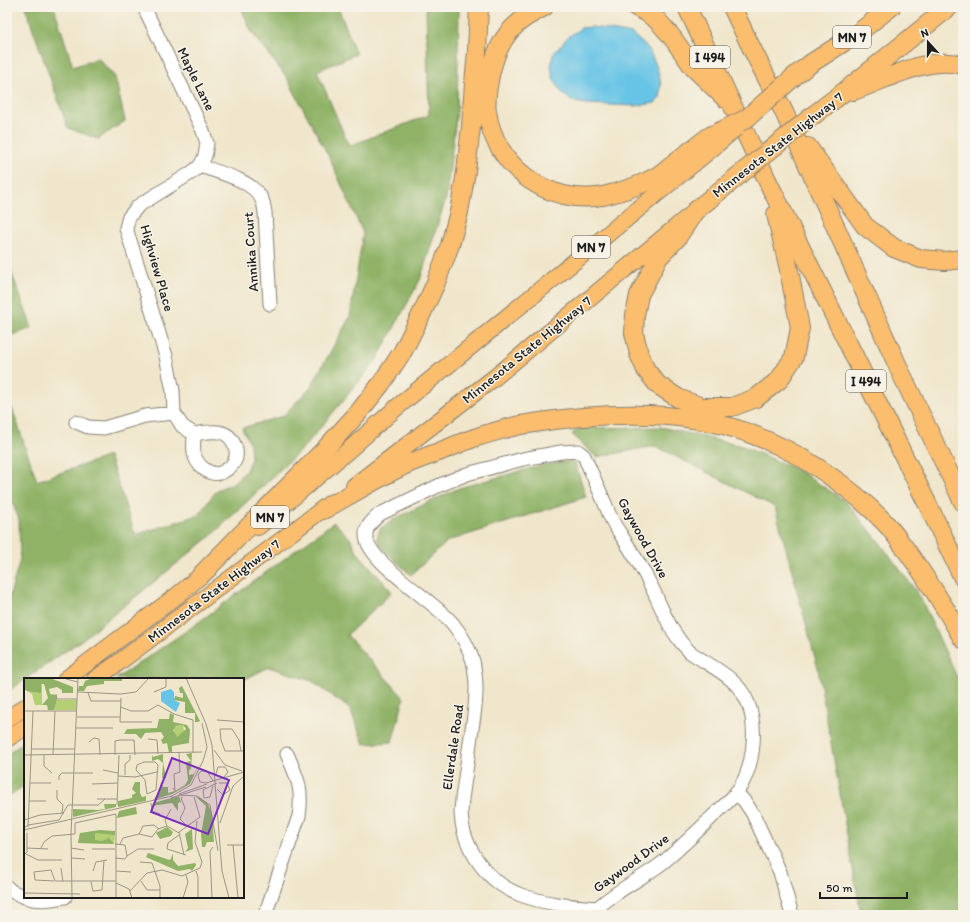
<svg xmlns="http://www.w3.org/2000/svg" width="970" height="922" font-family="Itim,sans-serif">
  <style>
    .forest { fill: #8fb266; stroke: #566741 }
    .water { fill: #68c4e6; stroke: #427081 }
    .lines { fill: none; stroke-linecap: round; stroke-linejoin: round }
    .minor-casing { stroke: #868174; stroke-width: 15 }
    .major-casing { stroke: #868174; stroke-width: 18 }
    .highway-casing { stroke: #868174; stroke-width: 20 }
    .minor { stroke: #fff; stroke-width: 13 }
    .major { stroke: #fbbd6e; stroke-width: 16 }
    .highway { stroke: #fbbd6e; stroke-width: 18 }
    .major-bridge-casing { stroke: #868174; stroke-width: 18; stroke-linecap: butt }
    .highway-bridge-casing { stroke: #868174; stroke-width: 20; stroke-linecap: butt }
    .major-bridge { stroke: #fbbd6e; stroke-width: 16 }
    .highway-bridge { stroke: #fbbd6e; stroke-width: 18 }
    .labels { text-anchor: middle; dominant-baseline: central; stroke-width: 3; stroke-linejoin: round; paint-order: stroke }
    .shield { fill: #f7f3e8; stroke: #5e5c59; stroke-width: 1 }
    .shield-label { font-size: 13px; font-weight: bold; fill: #1c1c1c }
    .street-label { font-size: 14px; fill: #1c1c1c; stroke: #f7f3e8 }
    .inset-road { fill: none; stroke: #9b9585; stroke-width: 1 }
    .view { fill: #7b2cbf; fill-opacity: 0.15; stroke: #7b2cbf; stroke-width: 2 }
    .inset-edge { fill: none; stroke: #1c1c1c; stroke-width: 2 }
  </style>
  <rect width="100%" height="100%" fill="#f7f3e8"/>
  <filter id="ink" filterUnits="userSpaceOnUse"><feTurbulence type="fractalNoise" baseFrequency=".025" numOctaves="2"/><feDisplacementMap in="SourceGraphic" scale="8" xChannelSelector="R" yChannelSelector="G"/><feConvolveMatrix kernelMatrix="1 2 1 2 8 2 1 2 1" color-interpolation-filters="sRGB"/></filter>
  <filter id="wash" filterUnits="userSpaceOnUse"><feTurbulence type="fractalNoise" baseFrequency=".012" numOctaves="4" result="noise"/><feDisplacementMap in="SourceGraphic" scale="16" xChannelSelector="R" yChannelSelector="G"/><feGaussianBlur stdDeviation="0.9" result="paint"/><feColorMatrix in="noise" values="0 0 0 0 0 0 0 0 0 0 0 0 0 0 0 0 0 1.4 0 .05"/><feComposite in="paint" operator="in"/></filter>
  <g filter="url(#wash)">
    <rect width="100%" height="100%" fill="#f0e6cb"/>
    <path class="forest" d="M25,7H54L73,67L98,58L115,77L125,121L98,139L68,128Z
      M241,7H338L356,54L317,71L349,146L429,115L426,7H459L457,110L446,198L420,280L376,361L306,445L211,536L83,639L7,692V605L20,560L19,520L7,486V403L10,402L37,481L109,456L135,535L198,515L217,490L233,483L245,472L251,459L250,444L242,428L283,416L310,388L350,317L363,233L329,157L287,78L251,31Z
      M7,261L32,328L7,337Z
      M661,427L742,446L798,470L845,501L877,539L919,595L963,690V915H861L818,669L775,507L655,446L596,457L572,434L579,428Z
      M570,461L575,463L586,497L448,541L411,575L383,549L377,538L380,529L396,518L459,488L539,466Z
      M334,522L350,538L357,552L392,592L347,635L404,698L392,742L364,744L350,709L312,681L269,667L243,680V679H116L192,627Z
      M25,742V785L7,797V754Z"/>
    <path class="water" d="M593,27L632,34L648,48L657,67L661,84L660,98L655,103L636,106L586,104L572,101L562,93L557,85L553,77L551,66L554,53L568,37L581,28Z"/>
  </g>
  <g filter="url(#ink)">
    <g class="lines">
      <g class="minor-casing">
        <path id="minor" d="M144,7L203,131L207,143L205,156L200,166L191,173L138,206L129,217L126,228L166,356L173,391L174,413L182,426L194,434C209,432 227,427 234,444C239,455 236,464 226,470C224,471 222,473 220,473C208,476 196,464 194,453C193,447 194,440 194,434
          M200,166C218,172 255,181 262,200C264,203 264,208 265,212L270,304
          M76,422L88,427L104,428L145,416L174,413
          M736,792L745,802L753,814L780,872L792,915
          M7,887L11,891L25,897
          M26,897C38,902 52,899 65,897
          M265,915L299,816C303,789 298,779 287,754
          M590,915C610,894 638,881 661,864C676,852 690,838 704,825C714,814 727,804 736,793C754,770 758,729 748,703C738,677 711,667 690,652C686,648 681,643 678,638C665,621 659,600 649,582C641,566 631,550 621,535C619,531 615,527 613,522C610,517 608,511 606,506C599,489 591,472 584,456L578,451L561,452L523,459L467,474L440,485L380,514C373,520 365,527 366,536C368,563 435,601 453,624C461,634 469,648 473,661C474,664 474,669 475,673C478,694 474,715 471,736C468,757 465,778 462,799C462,803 461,808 461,812C462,847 487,883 521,895C545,904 571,906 597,908"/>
      </g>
      <g class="major-casing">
        <path id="major" d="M354,486L494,378L688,217
          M258,527L343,455L396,408L715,146
          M66,679L179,594L210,568
          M95,679L118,663L332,502
          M7,719L25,707
          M7,739L25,727"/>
      </g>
      <g class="highway-casing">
        <path id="highway" d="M544,7C534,12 524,17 516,25C501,38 494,57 490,75C488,87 485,99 487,111C494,166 548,206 603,196C620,192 642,185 657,176C663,173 668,167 674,163C686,154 698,145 710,136
          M636,7L646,12L658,21L672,37L693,67L726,99
          M687,7L769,184L929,507L963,578
          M732,7L752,49L784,112L901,373L963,502
          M796,75L810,64L858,33L891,7
          M853,91C886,80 927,55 963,65
          M815,114L840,95L949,7
          M808,147L865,226L894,248L921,259L945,261L963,259
          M733,180L695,211L677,238L659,257L639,295L635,315L634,333L639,354L646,370L658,385L678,398L702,407H732L756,398L779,380L794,357L800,328L788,265L776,214
          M323,510C348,496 373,481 399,468C412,461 427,457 441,451C454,446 467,440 480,436C495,432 511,426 527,424C596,413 682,408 748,433C799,451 851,486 888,526C894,533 899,540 904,547C926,577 945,607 963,639
          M201,575L326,448L358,413L381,384L403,351L421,315L435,285L450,245L459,212L466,172L471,126L474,83L477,52L479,7"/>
      </g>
      <use href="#minor" class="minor"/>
      <use href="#major" class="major"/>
      <use href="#highway" class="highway"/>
      <g class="major-bridge-casing">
        <path id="major-bridge" d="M715,146L736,128"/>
      </g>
      <g class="highway-bridge-casing">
        <path id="highway-bridge" d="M710,136L746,119L796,75
          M733,180L815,114"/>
      </g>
      <use href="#major-bridge" class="major-bridge"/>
      <use href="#highway-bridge" class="highway-bridge"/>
    </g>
  </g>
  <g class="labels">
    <g class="shield">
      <rect x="833" y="26" width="38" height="22" rx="3"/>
      <rect x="690" y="46" width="40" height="22" rx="3"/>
      <rect x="572" y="236" width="38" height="22" rx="3"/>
      <rect x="846" y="370" width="40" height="22" rx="3"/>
      <rect x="251" y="506" width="38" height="22" rx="3"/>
    </g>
    <g class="shield-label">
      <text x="852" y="37">MN 7</text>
      <text x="710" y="57">I 494</text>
      <text x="591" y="247">MN 7</text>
      <text x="866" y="381">I 494</text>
      <text x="270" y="517">MN 7</text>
    </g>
    <g class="street-label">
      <text transform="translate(196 79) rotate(64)">Maple Lane</text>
      <text transform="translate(778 145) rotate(-38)">Minnesota State Highway 7</text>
      <text transform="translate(251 252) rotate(-94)">Annika Court</text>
      <text transform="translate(157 268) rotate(74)">Highview Place</text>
      <text transform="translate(527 350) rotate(-39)">Minnesota State Highway 7</text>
      <text transform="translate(643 538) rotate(61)">Gaywood Drive</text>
      <text transform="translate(214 591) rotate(-37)">Minnesota State Highway 7</text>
      <text transform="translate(453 747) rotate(-82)">Ellerdale Road</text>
      <text transform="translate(631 863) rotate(-36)">Gaywood Drive</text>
    </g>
  </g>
  <g transform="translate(24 678)">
    <rect width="220" height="220" fill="#f0e6cb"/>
    <path d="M0,0H18V27H11L8,16L0,11ZM33,22H53L52,32H30ZM159,47L160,53L153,59L150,57V49ZM56,155H91L90,166L54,165Z" fill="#b4cf74"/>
    <path d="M0,0H26L49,9V15H38V12L33,9L25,11L26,16L32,17L33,22L30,32H24L23,27H18L24,20L20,6H17V15L3,13L0,11ZM98,0V3H80V6L63,8L60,13H54L55,8H59L61,3L66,1ZM158,8L176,43L174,44H171V35H161V24L150,22L151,18L159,20V15H156L155,10ZM146,35L150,37L149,44L163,47L166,52L165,65L148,68V75H145L143,65L139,66L137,62L140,59L137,54L121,55L117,61L112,56H100L103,51L133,50L135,41H145ZM152,48L159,47L162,51L153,59L149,52ZM168,75L167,91L165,92V97L170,96L177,83L166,106L148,116L129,122L136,114L137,104L139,109H144V115L151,113L161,107L164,102L162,84L167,83L162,76ZM139,76V84L142,100H138L139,85L134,81L128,83V77L129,79ZM111,104H116V115L118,119L122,118V123L94,129V123L108,120V117L112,115L108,111ZM155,118L157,124L154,125V133L148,125L128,128L129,125ZM172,119L177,120L184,126L188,136L190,164H183L181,169H178L177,156L182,128ZM80,126H92V129L49,139V131L74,132L81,131ZM112,129L113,136L93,140L95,133ZM143,149L149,154L147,158L136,161L132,155ZM168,151L169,171L161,174L164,170L161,156ZM76,152L91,153V157L71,155V162L78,163L85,160L90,166L54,165L56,155ZM124,175L146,182L149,176V182L154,188L171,185L172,187L168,193L166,191L154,193L122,179Z" fill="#8fb266" fill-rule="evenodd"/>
    <path d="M147,11L150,14V22L156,25L152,34L137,23V14Z" fill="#68c4e6"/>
    <path class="inset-road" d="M162,0L182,46L188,67L198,193L205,220M42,1L54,4M54,14L97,16L112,14L125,0M130,14L142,9V0M64,15L67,23H97M32,16L33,21H53M97,20L96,44H128M97,29L107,33H124L134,27L150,36L169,42V75M0,33H53M53,39H96M193,42L220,44M52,50H89M124,61L133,62L134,76M65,64L70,60L75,61L76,77M7,71H51M190,72L201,87L218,93M217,73L215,62L208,51H196L197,62L201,73H220M155,75L156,94M0,77L178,74M20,77V88L28,95M29,77L31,33M91,77V63L96,62H110L111,77M120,84H131L134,87L132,112L123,116L121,102L112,92L113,87ZM79,92L94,95M192,96L194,89H201L204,94L200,99M101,97V86L106,82V77M94,98L111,99L133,94M35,102V98L38,95H69M189,103L183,93H177L174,97L176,104L182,105L220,94M6,105H27M68,106L94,105M189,108L186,119L180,120L179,112L193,105M149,110L151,113L150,96L156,94M193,111L199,117L206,112L203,105H195M33,112V121L39,127L38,135M155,116L183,106M155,117L173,118L186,127L194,173M146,119L167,107L179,83L183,69L178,45M159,119L157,120L161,130L156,141L162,147M147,120L182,109M73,121H93M5,123H22M127,125L128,133L136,136M93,127L95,77M0,142L16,137L40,135M196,145L209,108L220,98M143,148L141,142L147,131M4,149L9,33M0,150L4,147L35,142L44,127H74L81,121M0,152L148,118M115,156L119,148L130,147L135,151M155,157L144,165L143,171L162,177M91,166L101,167L103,178L101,181L91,180M96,166L99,160L115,156L128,159L134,151L143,148L155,155M203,167H220M209,167L214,220M3,170L24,171M17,170L20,164L28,158L51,156V145L92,136V220M47,170L60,172M68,171H91M2,176L14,182H38M0,177L3,174V155M160,177L155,154L176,139L170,119M103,178L114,171H130M47,180L61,181M116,184L128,185L136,208V220M37,190L39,204M69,193L72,184L83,182M92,193L107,194M172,193L174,199V220M30,203L11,202L10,194L27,192L31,203H92M117,203L123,212H136M67,204L69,213L78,212L80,182M92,205L105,211L108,220M106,213L123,195L138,192L158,198L176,190L178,184L171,164L173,143M0,215L56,216M48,220L47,156L54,0M159,220L164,204L162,197M188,220L186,173L189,169"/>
    <path class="view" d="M148,80L205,102L184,156L127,134Z"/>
    <rect width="220" height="220" class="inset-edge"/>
  </g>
  <rect width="970" height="922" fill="none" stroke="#f7f3e8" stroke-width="24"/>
  <g transform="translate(928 42) rotate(339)" stroke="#f7f3e8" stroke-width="3" paint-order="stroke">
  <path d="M0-3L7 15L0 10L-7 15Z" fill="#1c1c1c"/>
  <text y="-6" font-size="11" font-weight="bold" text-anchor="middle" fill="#1c1c1c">N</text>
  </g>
  <path d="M820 892v6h87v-6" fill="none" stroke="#1c1c1c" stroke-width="2"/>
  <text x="826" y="892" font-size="12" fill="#1c1c1c" stroke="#f7f3e8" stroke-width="3" paint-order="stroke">50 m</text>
</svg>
